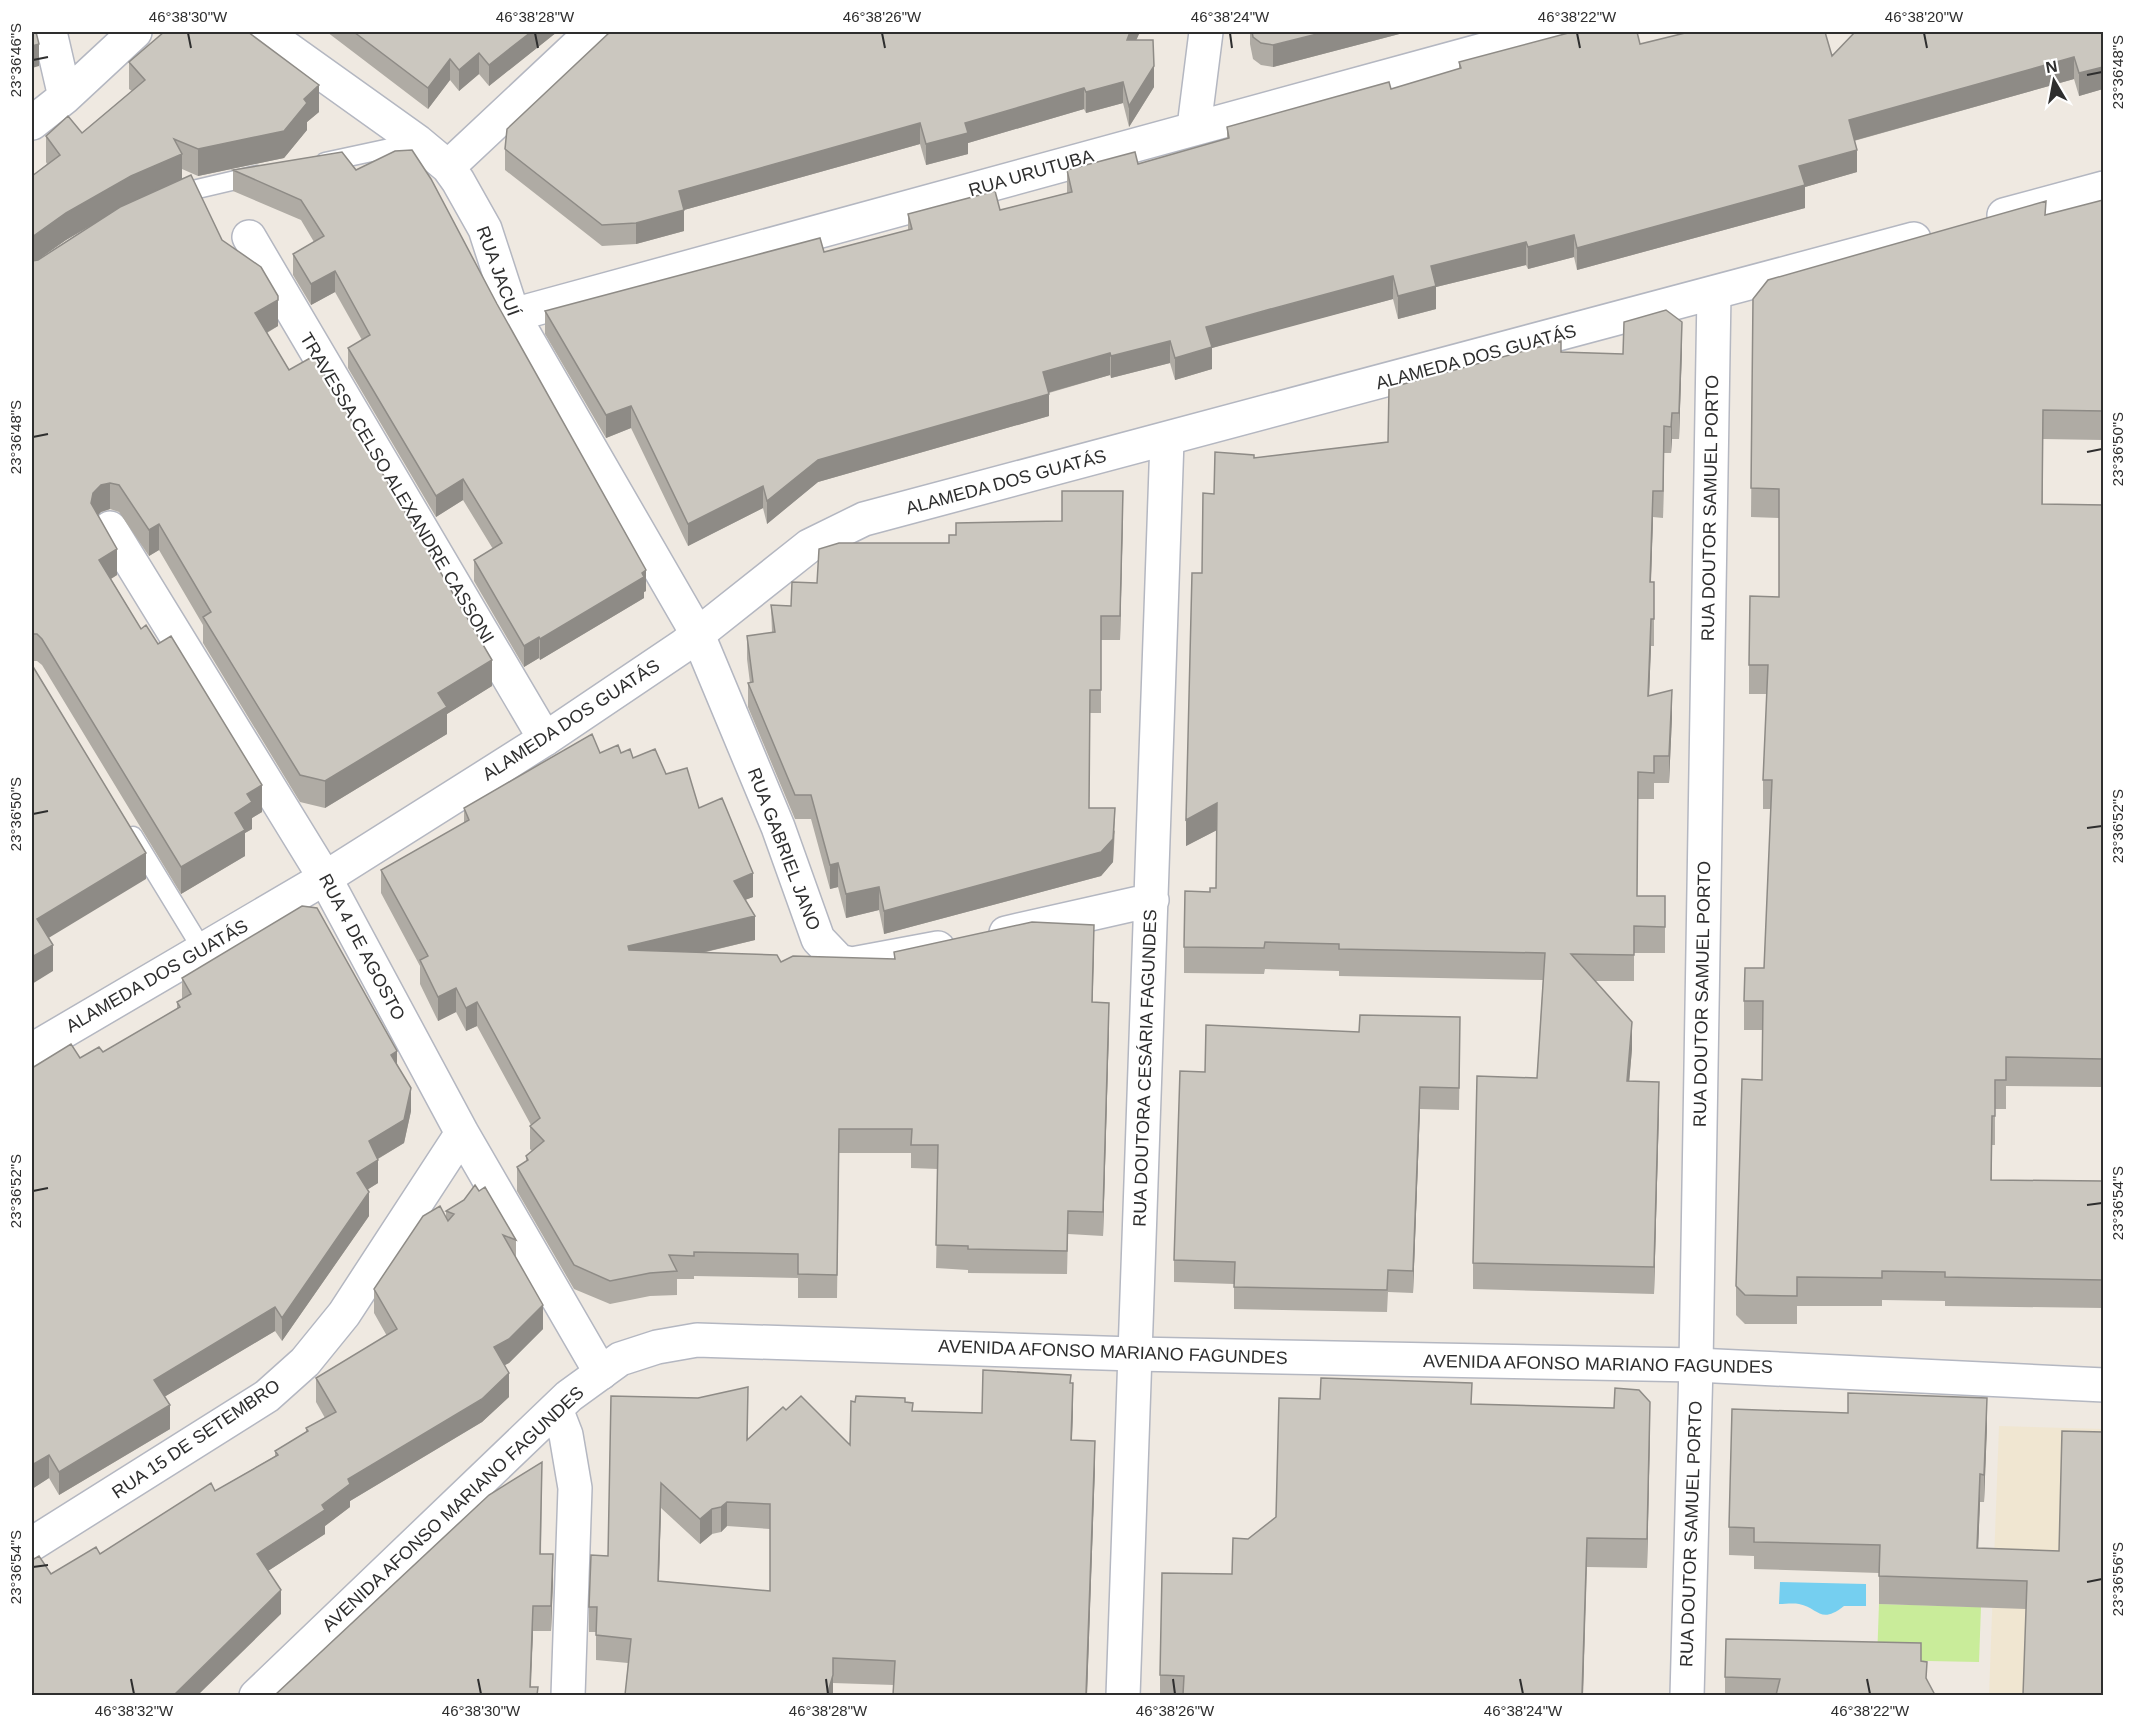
<svg xmlns="http://www.w3.org/2000/svg" width="2135" height="1727" font-family="Arial,sans-serif">
  <style>
    .education { fill: #f0e6d1 }
    .pitch { fill: #c9ec9a }
    .water { fill: #75cff0 }
    .lines { fill: none; stroke-linecap: round; stroke-linejoin: round }
    .service-casing { stroke: #b4b7c1; stroke-width: 21 }
    .minor-casing { stroke: #b4b7c1; stroke-width: 36 }
    .tertiary-casing { stroke: #b4b7c1; stroke-width: 36 }
    .service { stroke: #fff; stroke-width: 18 }
    .minor { stroke: #fff; stroke-width: 33 }
    .tertiary { stroke: #fff; stroke-width: 33 }
    .wall { fill: #afaba4; fill-rule: evenodd }
    .shaded-wall { fill: #8e8b86 }
    .building { fill: #cbc7bf; stroke: #8e8b86; stroke-width: 1.5; fill-rule: evenodd }
    .ticks { fill: none; stroke: #2e2e2e; stroke-width: 2 }
    .labels { text-anchor: middle; dominant-baseline: central; stroke-width: 4.5; stroke-linejoin: round; paint-order: stroke }
    .street-label { font-size: 18px; fill: #2e2e2e; stroke: #fff }
    .neatline { fill: none; stroke: #2e2e2e; stroke-width: 2 }
    .ticks-label { font-size: 15px; text-anchor: middle; fill: #2e2e2e }
  </style>
  <rect width="100%" height="100%" fill="#efe9e1"/>
  <path class="education" d="M1999,1426L2103,1429V1695L1989,1696Z"/>
  <path class="pitch" d="M1879,1604L1981,1607L1979,1662L1877,1660Z"/>
  <path class="water" d="M1780,1582L1866,1584V1606H1844C1820,1625 1819,1608 1799,1604C1793,1603 1785,1604 1779,1604Z"/>
  <g class="lines">
    <g class="service-casing">
      <path id="service" d="M325,162L418,142
        M176,194L257,175
        M133,836L202,949"/>
    </g>
    <g class="minor-casing">
      <path id="minor" d="M50,32L65,97
        M264,32L418,142L448,167L458,181L485,229L513,315L698,635L778,827L818,939L839,961L852,964L938,948
        M32,123L65,97L135,32
        M1194,127L1206,32
        M448,167L592,32
        M249,237L545,739
        M513,315L1549,32
        M110,528L325,878L462,1133L601,1373
        M1006,933L1152,900
        M556,1409L566,1435L575,1488L568,1696
        M32,1544L267,1396L305,1362L344,1314L462,1133
        M1123,1696L1167,440
        M1687,1696L1696,1365L1714,293"/>
    </g>
    <g class="tertiary-casing">
      <path id="tertiary" d="M2004,215L2104,188
        M32,1050L325,878L545,739L683,646L809,546L864,519L1914,239
        M256,1696L569,1396L620,1359L657,1347L697,1340L1134,1354L1696,1365L2104,1385"/>
    </g>
    <use href="#service" class="service"/>
    <use href="#minor" class="minor"/>
    <use href="#tertiary" class="tertiary"/>
  </g>
  <path class="wall" d="M327,32H557L489,86L479,74L459,91L450,80L428,109Z
    M1250,32H1407L1273,67L1261,65L1253,59L1250,44Z
    M2103,32V89L2079,96L2074,79L1854,141L1857,172L1805,187V208L1577,270L1574,257L1528,269L1526,265L1436,287V309L1398,319L1393,299L1267,332L1212,348V369L1175,380L1170,363L1111,378L1110,375L1049,393V416L818,482L767,524L763,508L688,546L631,428L606,438L545,334V311L824,252L908,230V214L1000,210L1067,193V170L1138,164L1227,139V127L1391,89L1459,69V62L1640,44L1832,56Z
    M1136,40L1154,87L1129,127L1123,103L1086,113L1084,109L968,143V154L926,165L920,144L684,210V231L636,244L602,246L505,170V149Z
    M129,62L319,112L307,122V130L284,158L198,176L182,169V179L278,326L267,333L289,370L492,686L447,714V734L325,808L300,802L203,643V625L159,550L149,556L119,512L110,509L101,512L98,515L117,575L111,579L141,629L262,812L252,818V829L245,833V856L181,894L42,665L37,661H32V176L47,164L46,162V136L82,133L132,91L129,89ZM95,223L38,260H37L66,240Z
    M342,152L646,591L644,592V598L540,660L539,658L524,667L474,581V560L493,549L463,500L436,517L348,368V348L362,340L335,292L311,305L293,275V254L314,242L301,220L233,191V170Z
    M2103,200V440L2043,439V504L2103,505V1087L2006,1086V1109H1995V1145H1992V1180L2102,1181L2103,1121V1308L1945,1306V1301L1882,1300V1306H1797V1324H1745L1736,1315V1286L1762,1080L1763,1030H1744V1001L1764,968L1771,809H1763V780L1767,694H1749V665L1779,597V518L1751,517L1753,299Z
    M1682,348L1679,439H1672L1671,453H1664L1663,518L1653,517L1651,582H1654V646H1651L1649,696L1672,717L1669,783H1654V799H1638L1637,896L1665,923V953H1634V981H1595L1632,1049L1629,1081L1659,1108L1654,1294L1473,1289V1263L1537,1078L1543,980L1339,976V971L1265,969L1264,974L1184,973V947L1210,892L1216,888L1217,830L1186,846L1202,573L1214,494L1254,458L1388,442L1561,352L1623,354Z
    M1123,514L1120,640H1101V713H1090L1089,808L1115,831L1113,862L1101,876L884,934L879,910L846,918L838,887L830,889L811,819H795L748,707V683H750L747,659V636L772,633L771,605L791,606L817,583L949,543L956,535Z
    M600,753H621L633,758L666,774L699,808L753,897L745,900L755,940L702,953L781,962L894,959V952L1094,948L1092,1002L1109,1026L1103,1236L1068,1234L1067,1274L968,1273V1270L936,1268L938,1169L911,1168V1153H839L837,1298H798V1278L694,1276V1279H677V1295L650,1296L610,1304L574,1289L517,1191V1167L526,1162V1156L532,1151L530,1149V1126L531,1125L477,1026L466,1031L456,1012L438,1021L420,984V966L381,893V870L464,823V808Z
    M182,978L397,1064L411,1111L404,1143L378,1159V1183L367,1190L369,1216L282,1341L275,1331L164,1397L170,1429L59,1495L49,1478L32,1489L80,1058L103,1052L177,1009V1002L182,999Z
    M1460,1039L1459,1110L1420,1109L1413,1293L1388,1292L1387,1312L1234,1309V1284L1174,1282V1260L1205,1072Z
    M479,1191L516,1240V1258L543,1329L509,1363L504,1365L509,1397L482,1422L350,1501V1507L325,1526V1534L268,1571L281,1614L51,1574L100,1554L215,1491L275,1456V1451L306,1432V1428L325,1418L316,1402V1378L387,1336L374,1313V1289L446,1217V1211Z
    M1071,1383L1073,1408L1072,1440L1095,1466L1087,1695H893L894,1685L833,1683V1695H625L628,1663L596,1660V1632H589V1607L608,1556L611,1396L748,1412V1439L786,1410L850,1445L905,1402L913,1411L982,1413ZM661,1508L700,1544L712,1534L721,1532L727,1526L770,1529V1591L659,1581Z
    M1472,1404L1650,1430L1647,1568L1587,1567L1583,1695H1160V1675L1232,1574L1248,1539L1276,1517Z
    M1987,1426L1984,1502H1980L1978,1548L2059,1551L2103,1695L2026,1609L1879,1604V1573L1754,1569V1556L1729,1555V1527Z
    M542,1486L541,1554L553,1579L551,1631H533L531,1687L275,1695Z
    M1921,1661L1927,1680L1935,1695H1725V1677Z"/>
  <path class="shaded-wall" d="M531,32H557L489,86V65Z
    M1130,32H1140L1127,61V40Z
    M1325,32H1407L1273,67V45Z
    M39,44V66L32,68V46Z
    M479,53V74L459,91V70Z
    M2074,57V79L1849,142V120Z
    M450,59V80L428,109V88Z
    M1154,66V87L1129,127V106Z
    M2103,67V89L2079,96V73Z
    M1123,82V103L1086,113V92Z
    M319,85V112L307,122V130L284,158L198,176V149L304,99Z
    M1084,88V109L968,143V154L926,165V144L965,123Z
    M920,123V144L684,210V231L636,244V223L679,191Z
    M1857,150V172L1805,187V208L1577,270V248L1799,166Z
    M182,154V181L131,202L66,240L32,264V237L66,213L131,176Z
    M1574,235V257L1528,269V247Z
    M1526,242V265L1436,287V309L1398,319V296L1431,266Z
    M335,271V292L311,305V284Z
    M1393,276V299L1212,348V369L1175,380V358L1206,327Z
    M278,300V326L255,339V313Z
    M1682,322V348L1679,439V413Z
    M1170,341V363L1111,378V356Z
    M1110,353V375L1043,394V372Z
    M1049,394V416L818,482L767,524V501L818,460Z
    M631,406V428L606,438V415Z
    M1672,413V439L1671,453V427Z
    M1664,426V453L1663,518V491Z
    M463,479V500L436,517V496Z
    M110,483V509L101,512L93,520L91,503L93,493L101,485Z
    M763,486V508L688,546V524Z
    M1123,491V514L1120,640V616Z
    M1653,491V517L1650,609V582Z
    M159,524V550L149,556V530Z
    M117,549V575L99,586V560Z
    M646,570V591L644,592V598L540,660V639Z
    M1651,619V646L1648,723V696Z
    M539,637V658L524,667V646Z
    M492,660V686L447,714V734L325,808V781L438,693Z
    M1672,690V717L1669,783V756Z
    M262,785V812L252,818V829L245,833V856L181,894V867L235,813L247,794Z
    M1217,803V830L1186,846V820Z
    M1115,808L1113,862L1101,876L884,934V911Z
    M146,853V879L37,945V919Z
    M838,863V887L830,889V865Z
    M753,873V897L734,904V881Z
    M879,887V910L846,918V894Z
    M755,916V940L628,970V946Z
    M1094,925V948L1092,1026V1002Z
    M53,945V971L32,984V957Z
    M456,988V1012L438,1021V997Z
    M477,1002V1026L466,1031V1008Z
    M1109,1003V1026L1103,1236V1212Z
    M1632,1022V1049L1627,1107V1081Z
    M397,1051V1074L391,1055Z
    M1659,1082V1108L1654,1294V1267Z
    M1420,1087V1109L1413,1293V1271Z
    M411,1088V1111L404,1143L369,1164V1141Z
    M378,1160V1183L357,1196V1173Z
    M369,1192V1216L282,1341V1318Z
    M543,1305V1329L509,1363L494,1371V1347Z
    M275,1307V1331L154,1403V1380Z
    M509,1373V1397L482,1422L350,1501V1507L325,1526V1534L257,1578V1554L348,1479Z
    M1073,1383V1408L1071,1465V1440Z
    M1987,1398V1426L1984,1502V1475Z
    M1650,1402V1430L1647,1568V1539Z
    M170,1405V1429L59,1495V1472Z
    M1095,1441V1466L1087,1695H1086Z
    M49,1455V1478L32,1489V1465Z
    M1980,1474V1502L1977,1576V1548Z
    M661,1483V1508L658,1605V1581Z
    M727,1502V1526L721,1532V1507Z
    M712,1509V1534L700,1544V1519Z
    M1587,1538L1583,1695H1582Z
    M553,1554V1579L551,1631V1606Z
    M281,1590V1614L198,1695H174Z
    M533,1606V1631L530,1695Z
    M833,1658V1695H827Z"/>
  <path class="building" d="M32,32H36L39,44L32,46Z
    M164,32H248L319,85L304,99L307,103L284,131L198,149L174,139L182,154L131,176L66,213L32,237V176L60,155L46,136L68,116L82,133L145,80L129,62Z
    M354,32H531L489,65L479,53L459,70L450,59L428,88Z
    M610,32H1130L1127,40H1153L1154,66L1129,106L1123,82L1086,92L1084,88L965,123L968,133L926,144L920,123L679,191L684,210L636,223L602,225L505,149L507,129Z
    M1252,32H1325L1273,45L1261,43L1253,37Z
    M1572,32H1637L1640,44L1689,32H1825L1832,56L1855,32H2103V67L2079,73L2074,57L1849,120L1857,150L1799,166L1805,185L1577,248L1574,235L1528,247L1526,242L1431,266L1436,286L1398,296L1393,276L1267,310L1206,327L1212,347L1175,358L1170,341L1111,356L1110,353L1043,372L1049,394L818,460L767,501L763,486L688,524L631,406L606,415L545,311L820,238L824,252L912,229L908,214L995,191L1000,210L1072,192L1067,170L1135,152L1138,164L1229,138L1227,127L1389,82L1391,89L1461,68L1459,62Z
    M412,150L431,179L497,304L646,570L642,573L644,577L540,639L539,637L524,646L474,560L502,543L463,479L436,496L348,348L370,335L335,271L311,284L293,254L324,236L301,200L233,170L342,152L356,170L395,151Z
    M191,175L222,240L261,267L278,296V300L255,313L289,370L312,357L316,360L492,660L438,693L447,707L325,781L300,775L203,617L211,612L159,524L149,530L119,485L110,483L101,485L93,493L91,503L117,549L99,560L141,629L146,625L158,644L171,636L262,785L247,794L252,802L235,813L245,830L181,867L42,639L37,634H32V261L38,260L120,207Z
    M2103,200V411L2043,410L2042,504L2103,505V1059L2006,1057V1080H1995V1116H1992L1991,1180L2102,1181L2103,1121V1280L1945,1277V1272L1882,1271V1278L1797,1277V1296L1745,1295L1736,1286L1742,1079L1762,1080L1763,1001H1744L1745,968H1764L1772,780H1763L1768,665H1749L1750,596L1779,597V489L1751,488L1753,299L1768,280L2046,201L2045,215Z
    M1666,310L1682,322L1679,413H1672L1671,427L1664,426L1663,491H1653L1650,582H1654V619H1651L1648,696L1672,690L1669,756H1654V773L1638,772L1637,896H1665V927L1634,926V955L1571,954L1632,1022L1627,1081L1659,1082L1654,1267L1473,1263L1477,1076L1537,1078L1545,953L1339,949V944L1265,942L1264,948L1184,947L1185,891L1210,892V888H1216L1217,803L1186,820L1192,573H1202L1203,493L1214,494L1215,452L1254,455V458L1388,442L1389,388L1561,341V352L1623,354L1624,322Z
    M1062,491H1123L1120,616H1101V690H1090L1089,808H1115L1113,839L1101,852L884,911L879,887L846,894L838,863L830,865L811,795H795L748,683L753,682L747,636L775,632L771,605L791,606L792,582L817,583L819,549L839,543H949V535H956V523L1062,521Z
    M32,665L146,853L37,919L53,945L32,957Z
    M592,734L600,753L618,745L621,753L630,749L633,758L655,749L666,774L687,768L699,808L722,798L753,873L734,881L755,916L628,946L629,950L777,955L781,962L793,956L895,959L894,952L1032,922L1094,925L1092,1002L1109,1003L1103,1212L1068,1211L1067,1251L968,1249V1246L936,1245L938,1145H911L912,1129H839L837,1275L798,1274V1254L694,1252V1256L669,1255L677,1271L650,1273L610,1281L574,1265L517,1167L528,1160L526,1156L544,1141L530,1126L540,1118L477,1002L466,1008L456,988L438,997L420,960L428,956L381,870L469,820L464,808Z
    M302,906L317,908L397,1051L391,1055L411,1088L404,1120L369,1141L378,1160L357,1173L369,1192L282,1318L275,1307L154,1380L170,1405L59,1472L49,1455L32,1465V1068L71,1044L80,1058L99,1047L103,1052L180,1007L177,1002L191,994L182,978Z
    M1360,1015L1460,1017L1459,1088L1420,1087L1413,1271L1388,1270L1387,1290L1234,1287L1235,1262L1174,1260L1180,1071L1205,1072L1206,1025L1359,1032Z
    M475,1185L479,1191L485,1187L516,1240L503,1235L543,1305L509,1339L494,1347L509,1373L482,1399L348,1479L350,1484L322,1505L325,1510L257,1554L281,1590L174,1695H32V1560L39,1556L51,1574L96,1547L100,1554L211,1483L215,1491L278,1455L275,1451L308,1431L306,1428L336,1412L316,1378L397,1329L374,1289L423,1216L440,1206L448,1221L454,1214L446,1211L464,1200Z
    M983,1370L1071,1375L1070,1383H1073L1071,1440L1095,1441L1086,1695H893L895,1661L833,1658V1675L827,1695H625L631,1639L596,1635L597,1607H589L591,1555L608,1556L611,1396L698,1398L748,1387L747,1440L783,1407L786,1410L801,1396L850,1445L851,1401L855,1402L856,1396L905,1398V1402L913,1403L912,1411L982,1413ZM661,1483L700,1519L712,1509L721,1507L727,1502L770,1504V1591L658,1581Z
    M1321,1378L1472,1383L1471,1404L1614,1408L1615,1388L1639,1390L1650,1402L1647,1539L1587,1538L1582,1695H1183L1184,1676L1160,1675L1162,1573L1232,1574L1233,1538L1248,1539L1276,1517L1279,1398L1320,1399Z
    M1848,1393L1987,1398L1984,1475L1980,1474L1977,1548L2059,1551L2062,1431L2103,1432V1695H2023L2027,1581L1879,1576L1880,1545L1754,1542V1528L1729,1527L1732,1409L1848,1413Z
    M542,1462L540,1554H553L551,1606H533L530,1687H538L537,1695H275L489,1495Z
    M1726,1639L1921,1643V1661L1927,1662L1926,1678L1935,1695H1776L1780,1679L1725,1677Z"/>
  <path class="ticks" d="M188,33L191,48M535,33L538,48M882,33L885,48M1230,33L1232,48M1577,33L1580,48M1924,33L1927,48M33,60L48,57M2087,75L2102,72M33,437L48,434M2087,452L2102,449M33,814L48,811M2087,828L2102,826M33,1191L48,1188M2087,1205L2102,1203M33,1567L48,1565M2087,1582L2102,1579M131,1679L134,1694M478,1679L481,1694M826,1679L828,1694M1173,1679L1175,1694M1520,1679L1523,1694M1867,1679L1870,1694"/>
  <g class="labels">
    <g class="street-label">
      <text transform="translate(1031 173) rotate(-16)">RUA URUTUBA</text>
      <text transform="translate(498 271) rotate(70)">RUA JACUÍ</text>
      <text transform="translate(1476 357) rotate(-15)">ALAMEDA DOS GUATÁS</text>
      <text transform="translate(1006 482) rotate(-15)">ALAMEDA DOS GUATÁS</text>
      <text transform="translate(397 488) rotate(59)">TRAVESSA CELSO ALEXANDRE CASSONI</text>
      <text transform="translate(1710 508) rotate(-89)">RUA DOUTOR SAMUEL PORTO</text>
      <text transform="translate(571 720) rotate(-33)">ALAMEDA DOS GUATÁS</text>
      <text transform="translate(784 849) rotate(69)">RUA GABRIEL JANO</text>
      <text transform="translate(362 947) rotate(62)">RUA 4 DE AGOSTO</text>
      <text transform="translate(157 976) rotate(-30)">ALAMEDA DOS GUATÁS</text>
      <text transform="translate(1702 994) rotate(-89)">RUA DOUTOR SAMUEL PORTO</text>
      <text transform="translate(1145 1068) rotate(-88)">RUA DOUTORA CESÁRIA FAGUNDES</text>
      <text transform="translate(1113 1352) rotate(2)">AVENIDA AFONSO MARIANO FAGUNDES</text>
      <text transform="translate(1598 1364) rotate(1)">AVENIDA AFONSO MARIANO FAGUNDES</text>
      <text transform="translate(196 1439) rotate(-34)">RUA 15 DE SETEMBRO</text>
      <text transform="translate(453 1509) rotate(-43)">AVENIDA AFONSO MARIANO FAGUNDES</text>
      <text transform="translate(1691 1534) rotate(-88)">RUA DOUTOR SAMUEL PORTO</text>
    </g>
  </g>
  <rect width="2135" height="1727" fill="none" stroke="#ffffff" stroke-width="66"/>
  <g transform="translate(2054 81) rotate(350)" stroke="#ffffff" stroke-width="4.5" paint-order="stroke">
  <path d="M0-4.5L10 22L0 15L-10 22Z" fill="#2e2e2e"/>
  <text y="-9" font-size="16" font-weight="bold" text-anchor="middle" fill="#2e2e2e">N</text>
  </g>
  <rect x="33" y="33" width="2069" height="1661" class="neatline"/>
  <g class="ticks-label">
    <text x="188" y="22">46°38'30"W</text>
    <text x="535" y="22">46°38'28"W</text>
    <text x="882" y="22">46°38'26"W</text>
    <text x="1230" y="22">46°38'24"W</text>
    <text x="1577" y="22">46°38'22"W</text>
    <text x="1924" y="22">46°38'20"W</text>
    <text transform="translate(16 60) rotate(-90)" y="5">23°36'46"S</text>
    <text transform="translate(2118 72) rotate(-90)" y="5">23°36'48"S</text>
    <text transform="translate(16 437) rotate(-90)" y="5">23°36'48"S</text>
    <text transform="translate(2118 449) rotate(-90)" y="5">23°36'50"S</text>
    <text transform="translate(16 814) rotate(-90)" y="5">23°36'50"S</text>
    <text transform="translate(2118 826) rotate(-90)" y="5">23°36'52"S</text>
    <text transform="translate(16 1191) rotate(-90)" y="5">23°36'52"S</text>
    <text transform="translate(2118 1203) rotate(-90)" y="5">23°36'54"S</text>
    <text transform="translate(16 1567) rotate(-90)" y="5">23°36'54"S</text>
    <text transform="translate(2118 1579) rotate(-90)" y="5">23°36'56"S</text>
    <text x="134" y="1716">46°38'32"W</text>
    <text x="481" y="1716">46°38'30"W</text>
    <text x="828" y="1716">46°38'28"W</text>
    <text x="1175" y="1716">46°38'26"W</text>
    <text x="1523" y="1716">46°38'24"W</text>
    <text x="1870" y="1716">46°38'22"W</text>
  </g>
</svg>
